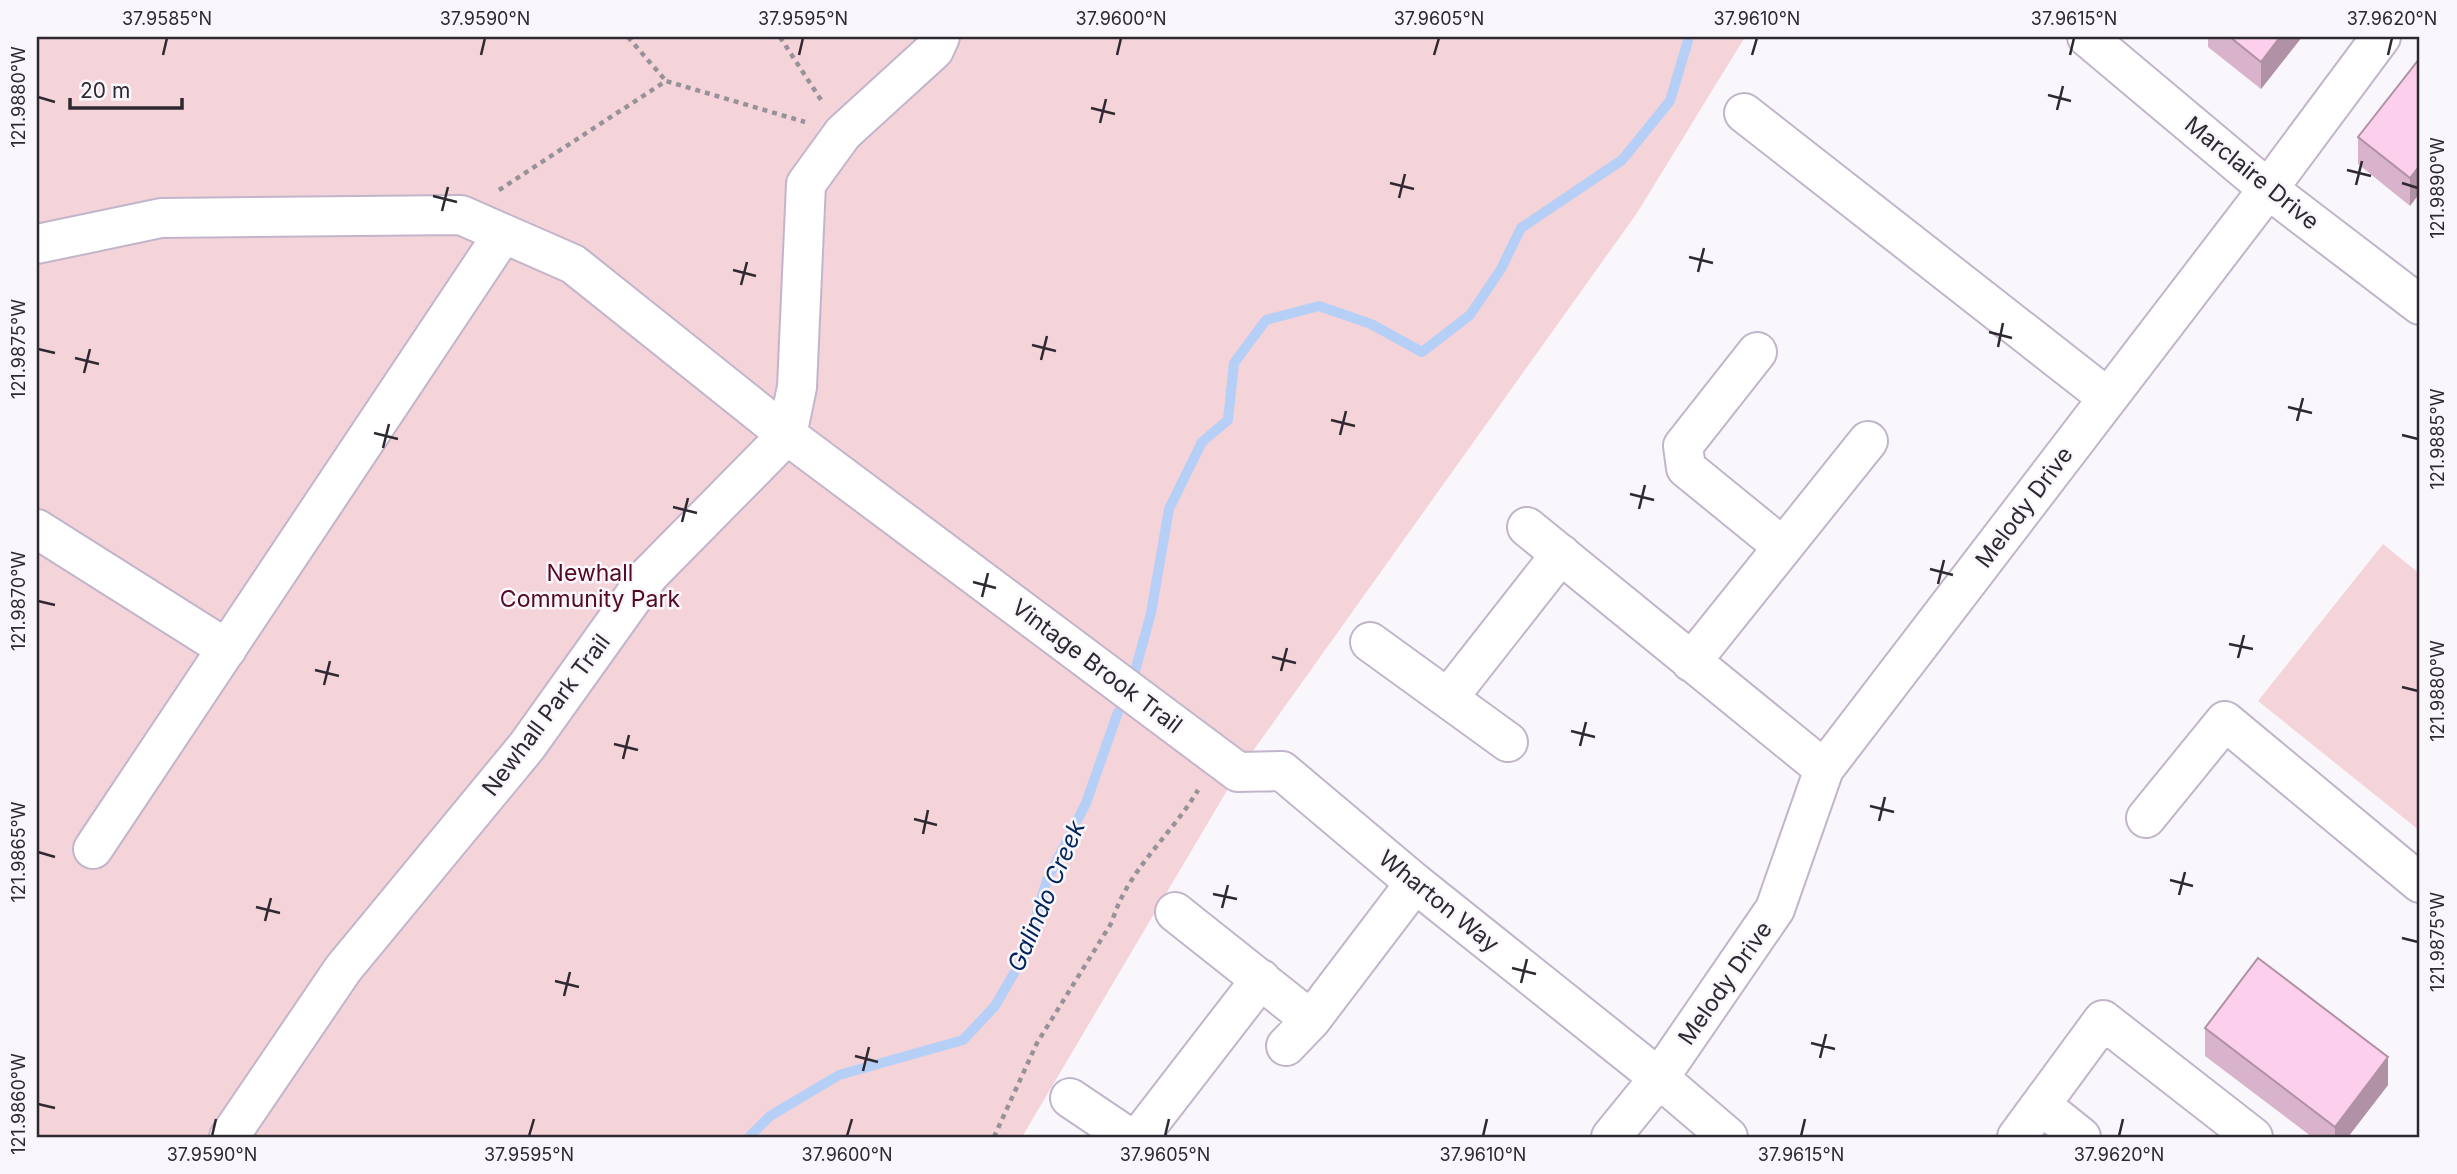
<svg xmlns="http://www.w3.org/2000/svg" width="2457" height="1174" font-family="Inter,sans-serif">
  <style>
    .green { fill: #f5d4d9 }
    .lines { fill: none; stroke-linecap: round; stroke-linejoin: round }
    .stream { stroke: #b5cff7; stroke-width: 10 }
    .minor-casing { stroke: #c2b5cb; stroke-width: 42 }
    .path { stroke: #979299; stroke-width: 4.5; stroke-dasharray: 5 5; stroke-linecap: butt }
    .minor { stroke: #fff; stroke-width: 38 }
    .wall { fill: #d9b2cb }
    .shaded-wall { fill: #b091a5 }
    .building { fill: #fccfec; stroke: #b091a5; stroke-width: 2 }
    .ticks { fill: none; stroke: #2e2831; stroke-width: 2.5 }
    .labels { text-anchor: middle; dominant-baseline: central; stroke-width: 5; stroke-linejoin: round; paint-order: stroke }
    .street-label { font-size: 23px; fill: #2e2831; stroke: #faf7fc }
    .park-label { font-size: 23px; fill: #550824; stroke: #faf7fc }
    .water-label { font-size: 24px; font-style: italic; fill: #02255e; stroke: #faf7fc }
    .neatline { fill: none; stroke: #2e2831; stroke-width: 2.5 }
    .ticks-label { font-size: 18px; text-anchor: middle; fill: #2e2831 }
  </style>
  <rect width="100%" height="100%" fill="#faf7fc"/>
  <path class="green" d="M37,37H1745L1637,213L1238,772L1022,1137H37Z
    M2383,544L2420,574V831L2258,701Z"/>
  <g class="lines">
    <path class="stream" d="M1134,675L1151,613L1169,509L1202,442L1228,420L1234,363L1266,320L1319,306L1371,324L1422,352L1470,315L1501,269L1521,228L1622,160L1670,101L1689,37
      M749,1137L770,1116L839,1075L963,1040L995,1006L1024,956L1047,880L1086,803L1118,712"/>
    <g class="minor-casing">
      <path id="minor" d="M2087,37L2268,189L2420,305
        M1744,113L2108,398
        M37,244L161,218L461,215L573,264L787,435L1238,772L1282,771L1415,883L1659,1078L1728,1137
        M1757,352L1683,446L1686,468L1783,547
        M1527,527L1824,769
        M37,529L227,649
        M1370,642L1508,742
        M1691,662L1868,441
        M1448,698L1561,554
        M2146,818L2225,721L2420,883
        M93,849L503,234
        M1175,912L1311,1020
        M1286,1046L1311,1020L1415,883
        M1070,1098L1128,1137
        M2041,1105L2081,1137
        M229,1137L343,969L527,746L649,575L787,435L797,387L806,184L843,133L934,50L940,37
        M1139,1137L1261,979
        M1611,1137L1659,1078L1775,909L1824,769L2268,189L2381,37
        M2017,1137L2103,1020L2253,1137"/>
    </g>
    <path class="path" d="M628,37L666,81
      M780,37L823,103
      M499,190L666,81L805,122
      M994,1137L1037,1043L1112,922C1127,870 1171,836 1198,790"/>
    <use href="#minor" class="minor"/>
  </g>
  <path class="wall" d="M2208,37H2302L2261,89L2208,47Z
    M2420,58L2410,206L2358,164V137Z
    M2205,1028L2388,1085L2348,1137H2312L2205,1056Z"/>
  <path class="shaded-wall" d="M2280,37H2302L2261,89V62Z
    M2420,165V193L2410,206V178Z
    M2388,1057V1085L2348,1137H2335V1127Z"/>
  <path class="building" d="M2230,37H2280L2261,62Z
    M2420,58V165L2410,178L2358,137Z
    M2258,958L2388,1057L2335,1127L2205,1028Z"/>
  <path class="ticks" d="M163,55L167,38M481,55L485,38M799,55L803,38M1117,55L1121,38M1434,55L1439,38M1752,55L1757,38M2070,55L2074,38M2388,55L2392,38M2048,95L2071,101M38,97L55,102M1091,108L1115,114M2057,110L2063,86M1100,123L1106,99M2347,170L2371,176M1390,183L1414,189M2402,183L2418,188M2356,185L2362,161M433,196L457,202M1399,198L1405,174M442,211L448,187M1689,257L1713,263M733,270L756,276M1698,272L1704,248M741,285L747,262M1989,332L2012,338M1032,345L1056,351M1998,347L2003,323M38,349L55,353M75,358L99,364M1041,360L1047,336M84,373L90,349M2288,407L2312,413M1331,420L1355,426M2297,421L2303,398M374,433L398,439M1340,435L1346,411M2402,435L2418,439M383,448L389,424M1630,494L1654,500M673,507L697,513M1639,509L1645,485M682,522L688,498M1930,569L1953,575M973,582L996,588M1938,584L1944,560M982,597L988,573M38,601L55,605M2229,644L2253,649M1272,657L1296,663M2238,658L2244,635M315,670L339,676M1281,671L1287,648M324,685L330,661M2402,687L2418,691M1571,731L1595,737M614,744L638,750M1580,746L1586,722M623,759L629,735M1870,806L1894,812M914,819L937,825M1879,821L1885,797M923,834L928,810M38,852L55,857M2170,880L2193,886M1213,894L1237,899M2179,895L2185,872M256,907L280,913M1222,908L1228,885M265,921L271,898M2402,938L2418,942M1512,968L1536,974M555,981L579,987M1521,983L1527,959M564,996L570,972M1811,1043L1835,1049M855,1056L878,1062M1820,1058L1826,1034M863,1071L869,1047M38,1104L55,1108M212,1136L216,1119M529,1136L534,1119M847,1136L852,1119M1165,1136L1169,1119M1483,1136L1487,1119M1801,1136L1805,1119M2119,1136L2123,1119"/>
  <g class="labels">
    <g class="street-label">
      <text transform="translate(2252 173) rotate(39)">Marclaire Drive</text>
      <text transform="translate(2024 507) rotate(-53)">Melody Drive</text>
      <text transform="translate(1097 666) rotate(37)">Vintage Brook Trail</text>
      <text transform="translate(546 715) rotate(-53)">Newhall Park Trail</text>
      <text transform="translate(1439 901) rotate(39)">Wharton Way</text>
      <text transform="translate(1725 983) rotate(-55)">Melody Drive</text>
    </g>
    <g class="park-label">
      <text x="590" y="573">Newhall<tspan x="590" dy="26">Community Park</tspan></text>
    </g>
    <g class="water-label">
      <text transform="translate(1046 896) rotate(-67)">Galindo Creek</text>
    </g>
  </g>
  <rect width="2457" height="1174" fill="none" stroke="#faf7fc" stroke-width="77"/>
  <path d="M70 98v10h112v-10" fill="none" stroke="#2e2831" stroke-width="3.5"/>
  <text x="80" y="98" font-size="21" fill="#2e2831" stroke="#faf7fc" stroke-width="5" paint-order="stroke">20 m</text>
  <rect x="38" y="38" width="2380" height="1098" class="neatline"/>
  <g class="ticks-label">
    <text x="167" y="25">37.9585°N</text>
    <text x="485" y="25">37.9590°N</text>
    <text x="803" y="25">37.9595°N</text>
    <text x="1121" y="25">37.9600°N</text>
    <text x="1439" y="25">37.9605°N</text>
    <text x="1757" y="25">37.9610°N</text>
    <text x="2074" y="25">37.9615°N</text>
    <text x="2392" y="25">37.9620°N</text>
    <text transform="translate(19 97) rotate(-90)" y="6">121.9880°W</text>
    <text transform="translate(2438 188) rotate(-90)" y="6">121.9890°W</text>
    <text transform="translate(19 349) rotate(-90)" y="6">121.9875°W</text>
    <text transform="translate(2438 439) rotate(-90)" y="6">121.9885°W</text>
    <text transform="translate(19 601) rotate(-90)" y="6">121.9870°W</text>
    <text transform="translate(2438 691) rotate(-90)" y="6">121.9880°W</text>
    <text transform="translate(19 852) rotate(-90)" y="6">121.9865°W</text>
    <text transform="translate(2438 942) rotate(-90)" y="6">121.9875°W</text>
    <text transform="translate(19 1104) rotate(-90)" y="6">121.9860°W</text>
    <text x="212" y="1161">37.9590°N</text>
    <text x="529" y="1161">37.9595°N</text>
    <text x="847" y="1161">37.9600°N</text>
    <text x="1165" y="1161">37.9605°N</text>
    <text x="1483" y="1161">37.9610°N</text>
    <text x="1801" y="1161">37.9615°N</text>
    <text x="2119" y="1161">37.9620°N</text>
  </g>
</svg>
